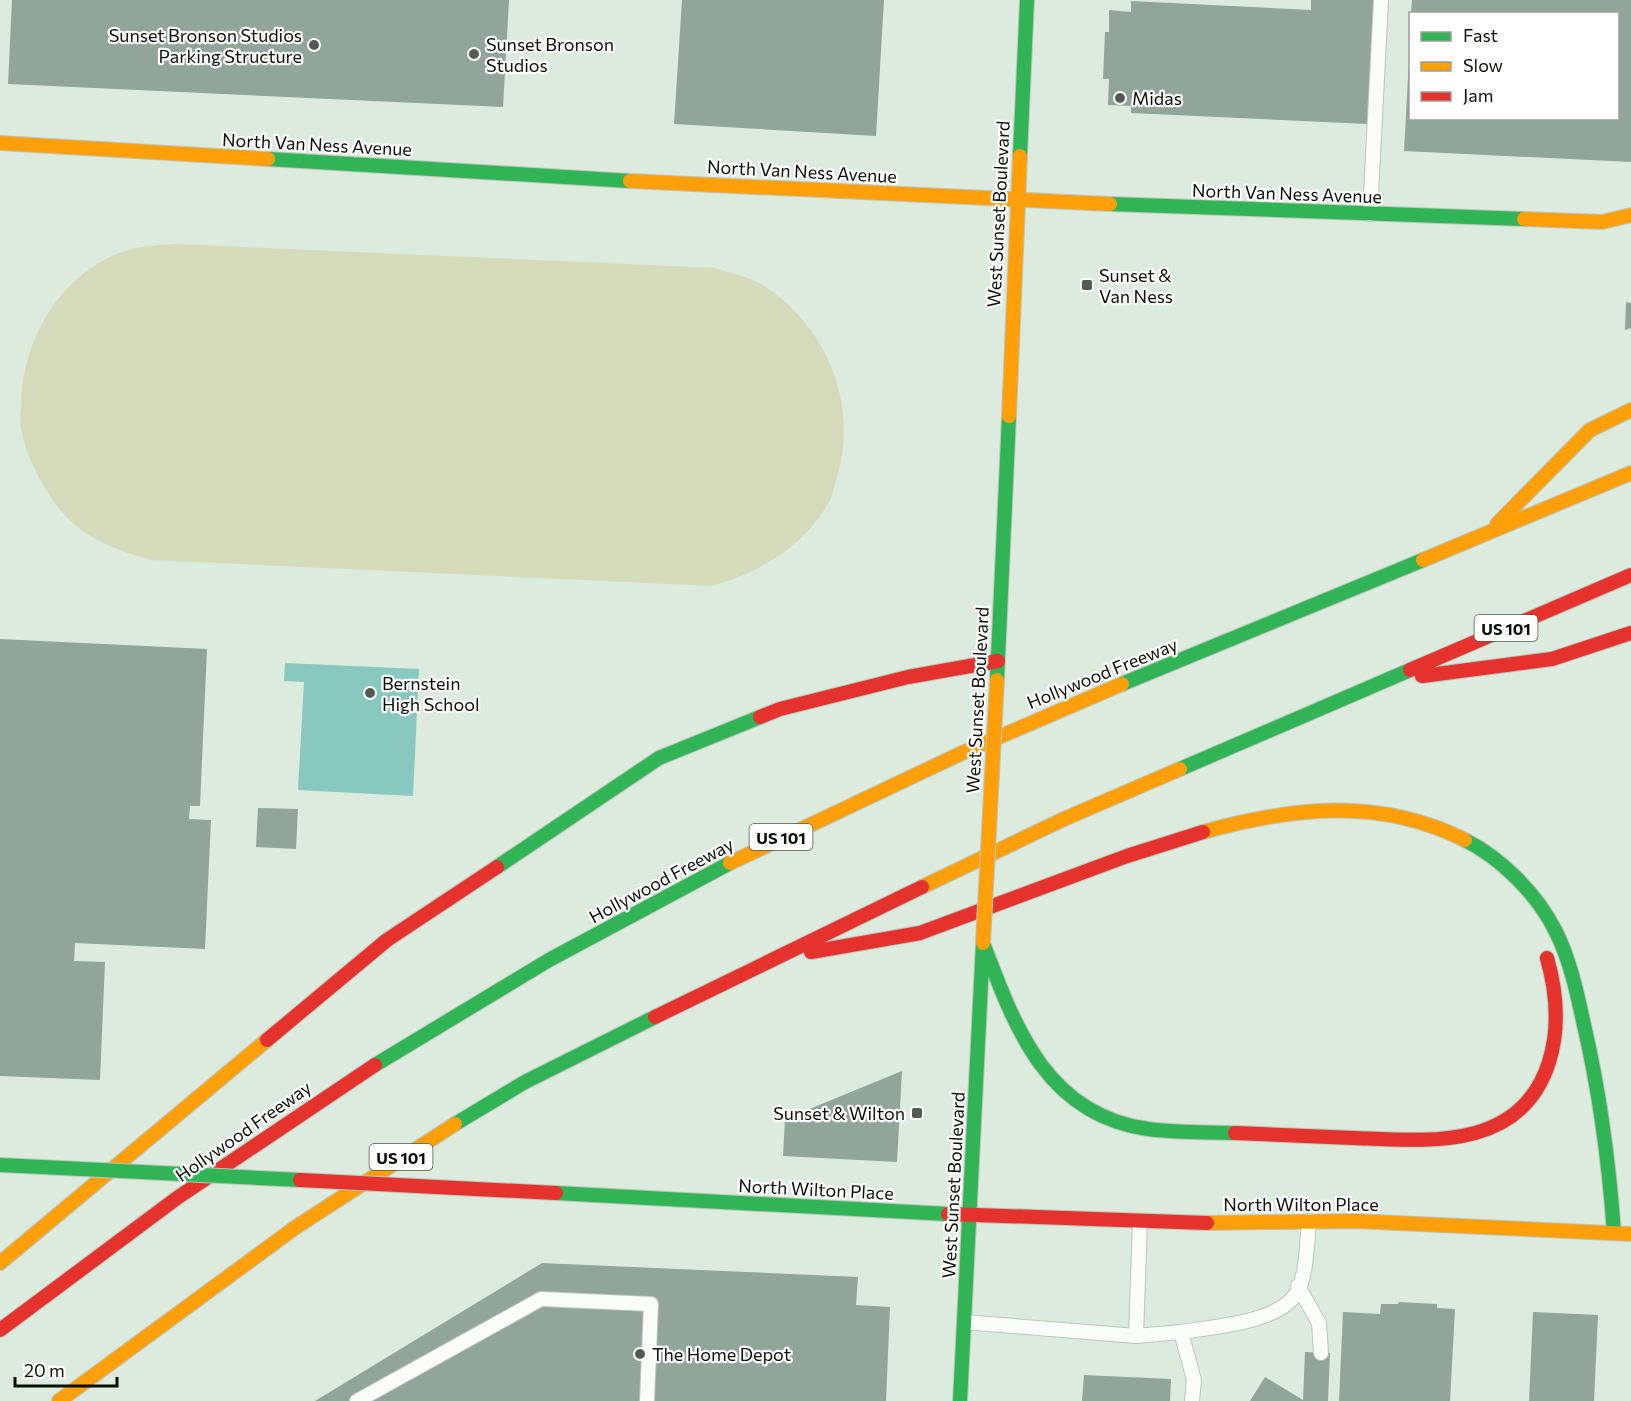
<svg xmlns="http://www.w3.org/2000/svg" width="1631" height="1401" font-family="Commissioner,sans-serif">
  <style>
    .green { fill: #d5dabb }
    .water { fill: #88c8be }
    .building { fill: #91a59b }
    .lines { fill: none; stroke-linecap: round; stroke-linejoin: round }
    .lane-casing { stroke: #bbc6bc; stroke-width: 16 }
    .fast-casing { stroke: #bbc6bc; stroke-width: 16 }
    .slow-casing { stroke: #bbc6bc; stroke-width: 16 }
    .jam-casing { stroke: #bbc6bc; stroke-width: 16 }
    .lane { stroke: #fafcfa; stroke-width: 14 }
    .fast { stroke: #30b455; stroke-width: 14 }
    .slow { stroke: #ff9f0a; stroke-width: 14 }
    .jam { stroke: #e5322d; stroke-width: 14 }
    .fast-bridge-casing { stroke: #bbc6bc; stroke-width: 16; stroke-linecap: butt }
    .slow-bridge-casing { stroke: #bbc6bc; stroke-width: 16; stroke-linecap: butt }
    .jam-bridge-casing { stroke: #bbc6bc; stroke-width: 16; stroke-linecap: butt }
    .fast-bridge { stroke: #30b455; stroke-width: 14 }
    .slow-bridge { stroke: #ff9f0a; stroke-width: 14 }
    .jam-bridge { stroke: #e5322d; stroke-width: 14 }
    .poi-dot { fill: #535c53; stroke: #fff; stroke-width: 2 }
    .labels { text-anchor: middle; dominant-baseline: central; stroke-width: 4.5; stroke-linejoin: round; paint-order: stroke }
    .shield { fill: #fff; stroke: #525852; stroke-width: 1.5 }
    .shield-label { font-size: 16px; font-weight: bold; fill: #081008 }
    .poi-label { font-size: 18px; fill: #081008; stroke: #fff; text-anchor: start }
    .street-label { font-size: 18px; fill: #081008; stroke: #fff }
  </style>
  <rect width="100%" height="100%" fill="#ddeade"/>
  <path class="green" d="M177,244L715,268C730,273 750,277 763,285C826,326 858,401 838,474C835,482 834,492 830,500C806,545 760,573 712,586L153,560C122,553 83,538 62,512C44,490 25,456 21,427C19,420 21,412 21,404C23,341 57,278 119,253C137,246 157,245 177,244Z"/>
  <path class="water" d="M285,663L419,669L413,796L298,790L304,682L284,681Z"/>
  <path class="building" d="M12,0H509L503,107L8,84Z
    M682,0H884L876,136L674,124Z
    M1311,0H1374L1368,124L1131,113V106L1108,105L1109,79H1103L1105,32H1109V10L1131,12V1L1311,10Z
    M1412,0H1631V162L1404,151L1409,59L1410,118H1618V14H1411Z
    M1626,302L1631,303V328L1625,330Z
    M0,639L207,649L200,806H190L189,819L211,820L205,949L75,943L74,961L105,962L100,1080L0,1076Z
    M258,808L298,809L296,849L256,847Z
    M902,1071L897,1162L783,1156L785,1119Z
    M542,1263L858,1277L856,1305L890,1307L886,1401H315Z
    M1399,1302L1437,1304V1308L1455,1309L1450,1401H1339L1343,1312L1380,1314L1381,1304H1398Z
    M1533,1312L1598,1315L1594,1401H1529Z
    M1305,1352L1330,1353L1328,1401H1250L1265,1377L1303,1400Z
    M1084,1375L1171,1379L1170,1401H1082Z"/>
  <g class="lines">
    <g class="lane-casing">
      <path id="lane" d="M1370,214L1381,0
        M1140,1221L1136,1336L1181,1332L1194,1380L1192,1401
        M1298,1286L1319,1323L1321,1353
        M964,1322L1136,1336
        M1181,1332C1213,1327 1277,1323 1296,1294C1307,1277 1307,1241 1309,1221
        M357,1401L541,1299L651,1304L647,1401"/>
    </g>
    <g class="fast-casing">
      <path id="fast" d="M1020,156L1027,0
        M268,159L630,181
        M1110,204L1524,219
        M997,680L1009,416
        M1122,684L1423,560
        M1180,769L1410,670
        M1465,840C1501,858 1537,894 1555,930C1570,959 1577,993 1584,1025C1600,1094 1609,1163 1614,1233
        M497,867L659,758L760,717
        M983,943C1015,1027 1046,1115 1148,1129C1177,1133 1207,1132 1235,1133
        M375,1065L549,960L730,863
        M455,1124L525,1082L655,1017
        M0,1165L42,1167
        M556,1193L948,1214
        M960,1401L983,943"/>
    </g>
    <g class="slow-casing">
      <path id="slow" d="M0,143L268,159
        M630,181L1110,204
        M1524,219L1602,222L1631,215
        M1009,416L1020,156
        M1497,524L1590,430L1631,410
        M1423,560L1631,473
        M1203,832C1293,807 1379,797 1465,840
        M730,863L962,753L1122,684
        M922,887L1064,819L1180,769
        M1207,1223L1353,1221L1631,1234
        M0,1263L267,1040
        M59,1401L296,1227L455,1124"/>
    </g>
    <g class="jam-casing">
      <path id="jam" d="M1410,670L1631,575
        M1422,676L1552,659L1631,633
        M760,717L780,709L908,677L998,661
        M811,952L920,933L1127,856L1203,832
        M655,1017L922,887
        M267,1040L387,940L497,867
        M1235,1133C1275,1135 1315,1136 1354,1138C1428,1141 1521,1151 1549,1062C1560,1027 1557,993 1547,958
        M948,1214L1207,1223
        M0,1330L177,1198L375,1065"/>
    </g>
    <use href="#lane" class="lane"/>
    <use href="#fast" class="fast"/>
    <use href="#slow" class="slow"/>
    <use href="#jam" class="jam"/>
    <g class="fast-bridge-casing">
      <path id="fast-bridge" d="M42,1167L300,1180"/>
    </g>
    <g class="slow-bridge-casing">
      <path id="slow-bridge" d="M983,943L997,680"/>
    </g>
    <g class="jam-bridge-casing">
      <path id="jam-bridge" d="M300,1180L556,1193"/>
    </g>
    <use href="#fast-bridge" class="fast-bridge"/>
    <use href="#slow-bridge" class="slow-bridge"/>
    <use href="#jam-bridge" class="jam-bridge"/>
  </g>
  <g class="poi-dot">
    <circle cx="314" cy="45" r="6"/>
    <circle cx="474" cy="54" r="6"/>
    <circle cx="1120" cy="98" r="6"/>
    <rect x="1081" y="279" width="12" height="12" rx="3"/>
    <circle cx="370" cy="693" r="6"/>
    <rect x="911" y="1107" width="12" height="12" rx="3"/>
    <circle cx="640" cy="1354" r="6"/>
  </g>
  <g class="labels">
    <g class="shield">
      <rect x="1474.5" y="615" width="63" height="26" rx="4.5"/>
      <rect x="749.5" y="824" width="63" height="26" rx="4.5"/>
      <rect x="369.5" y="1144" width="63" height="26" rx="4.5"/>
    </g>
    <g class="shield-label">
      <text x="1506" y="628">US 101</text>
      <text x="781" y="837">US 101</text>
      <text x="401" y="1157">US 101</text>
    </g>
    <g class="poi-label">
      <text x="302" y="35" text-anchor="end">Sunset Bronson Studios<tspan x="302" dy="21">Parking Structure</tspan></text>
      <text x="486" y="44">Sunset Bronson<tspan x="486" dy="21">Studios</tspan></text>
      <text x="1132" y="98">Midas</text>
      <text x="1099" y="275">Sunset &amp;<tspan x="1099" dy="21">Van Ness</tspan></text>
      <text x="382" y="683">Bernstein<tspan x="382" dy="21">High School</tspan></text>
      <text x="905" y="1113" text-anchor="end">Sunset &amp; Wilton</text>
      <text x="652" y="1354">The Home Depot</text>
    </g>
    <g class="street-label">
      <text transform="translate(317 144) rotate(3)">North Van Ness Avenue</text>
      <text transform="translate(802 171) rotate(3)">North Van Ness Avenue</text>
      <text transform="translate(1287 193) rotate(2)">North Van Ness Avenue</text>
      <text transform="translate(998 214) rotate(-87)">West Sunset Boulevard</text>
      <text transform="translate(1102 673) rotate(-22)">Hollywood Freeway</text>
      <text transform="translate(977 700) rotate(-87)">West Sunset Boulevard</text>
      <text transform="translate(661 880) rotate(-28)">Hollywood Freeway</text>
      <text transform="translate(243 1131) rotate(-35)">Hollywood Freeway</text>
      <text transform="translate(953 1185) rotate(-87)">West Sunset Boulevard</text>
      <text transform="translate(816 1189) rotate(3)">North Wilton Place</text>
      <text x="1301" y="1204">North Wilton Place</text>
    </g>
  </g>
  <rect x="1409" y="12" width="210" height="108" fill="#ffffff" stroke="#9c9f9c" stroke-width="1.5"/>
  <rect x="1421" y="32" width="30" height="9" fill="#30b455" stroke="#9c9f9c" stroke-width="1.5"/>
  <text x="1463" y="42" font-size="18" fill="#081008">Fast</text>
  <rect x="1421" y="62" width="30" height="9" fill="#ff9f0a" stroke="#9c9f9c" stroke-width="1.5"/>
  <text x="1463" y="72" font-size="18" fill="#081008">Slow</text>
  <rect x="1421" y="92" width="30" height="9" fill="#e5322d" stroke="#9c9f9c" stroke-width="1.5"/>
  <text x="1463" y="102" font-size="18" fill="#081008">Jam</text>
  <path d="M15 1377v9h102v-9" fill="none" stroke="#081008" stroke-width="3"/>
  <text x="24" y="1377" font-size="18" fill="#081008" stroke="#ffffff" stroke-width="4.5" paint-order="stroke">20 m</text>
</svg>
